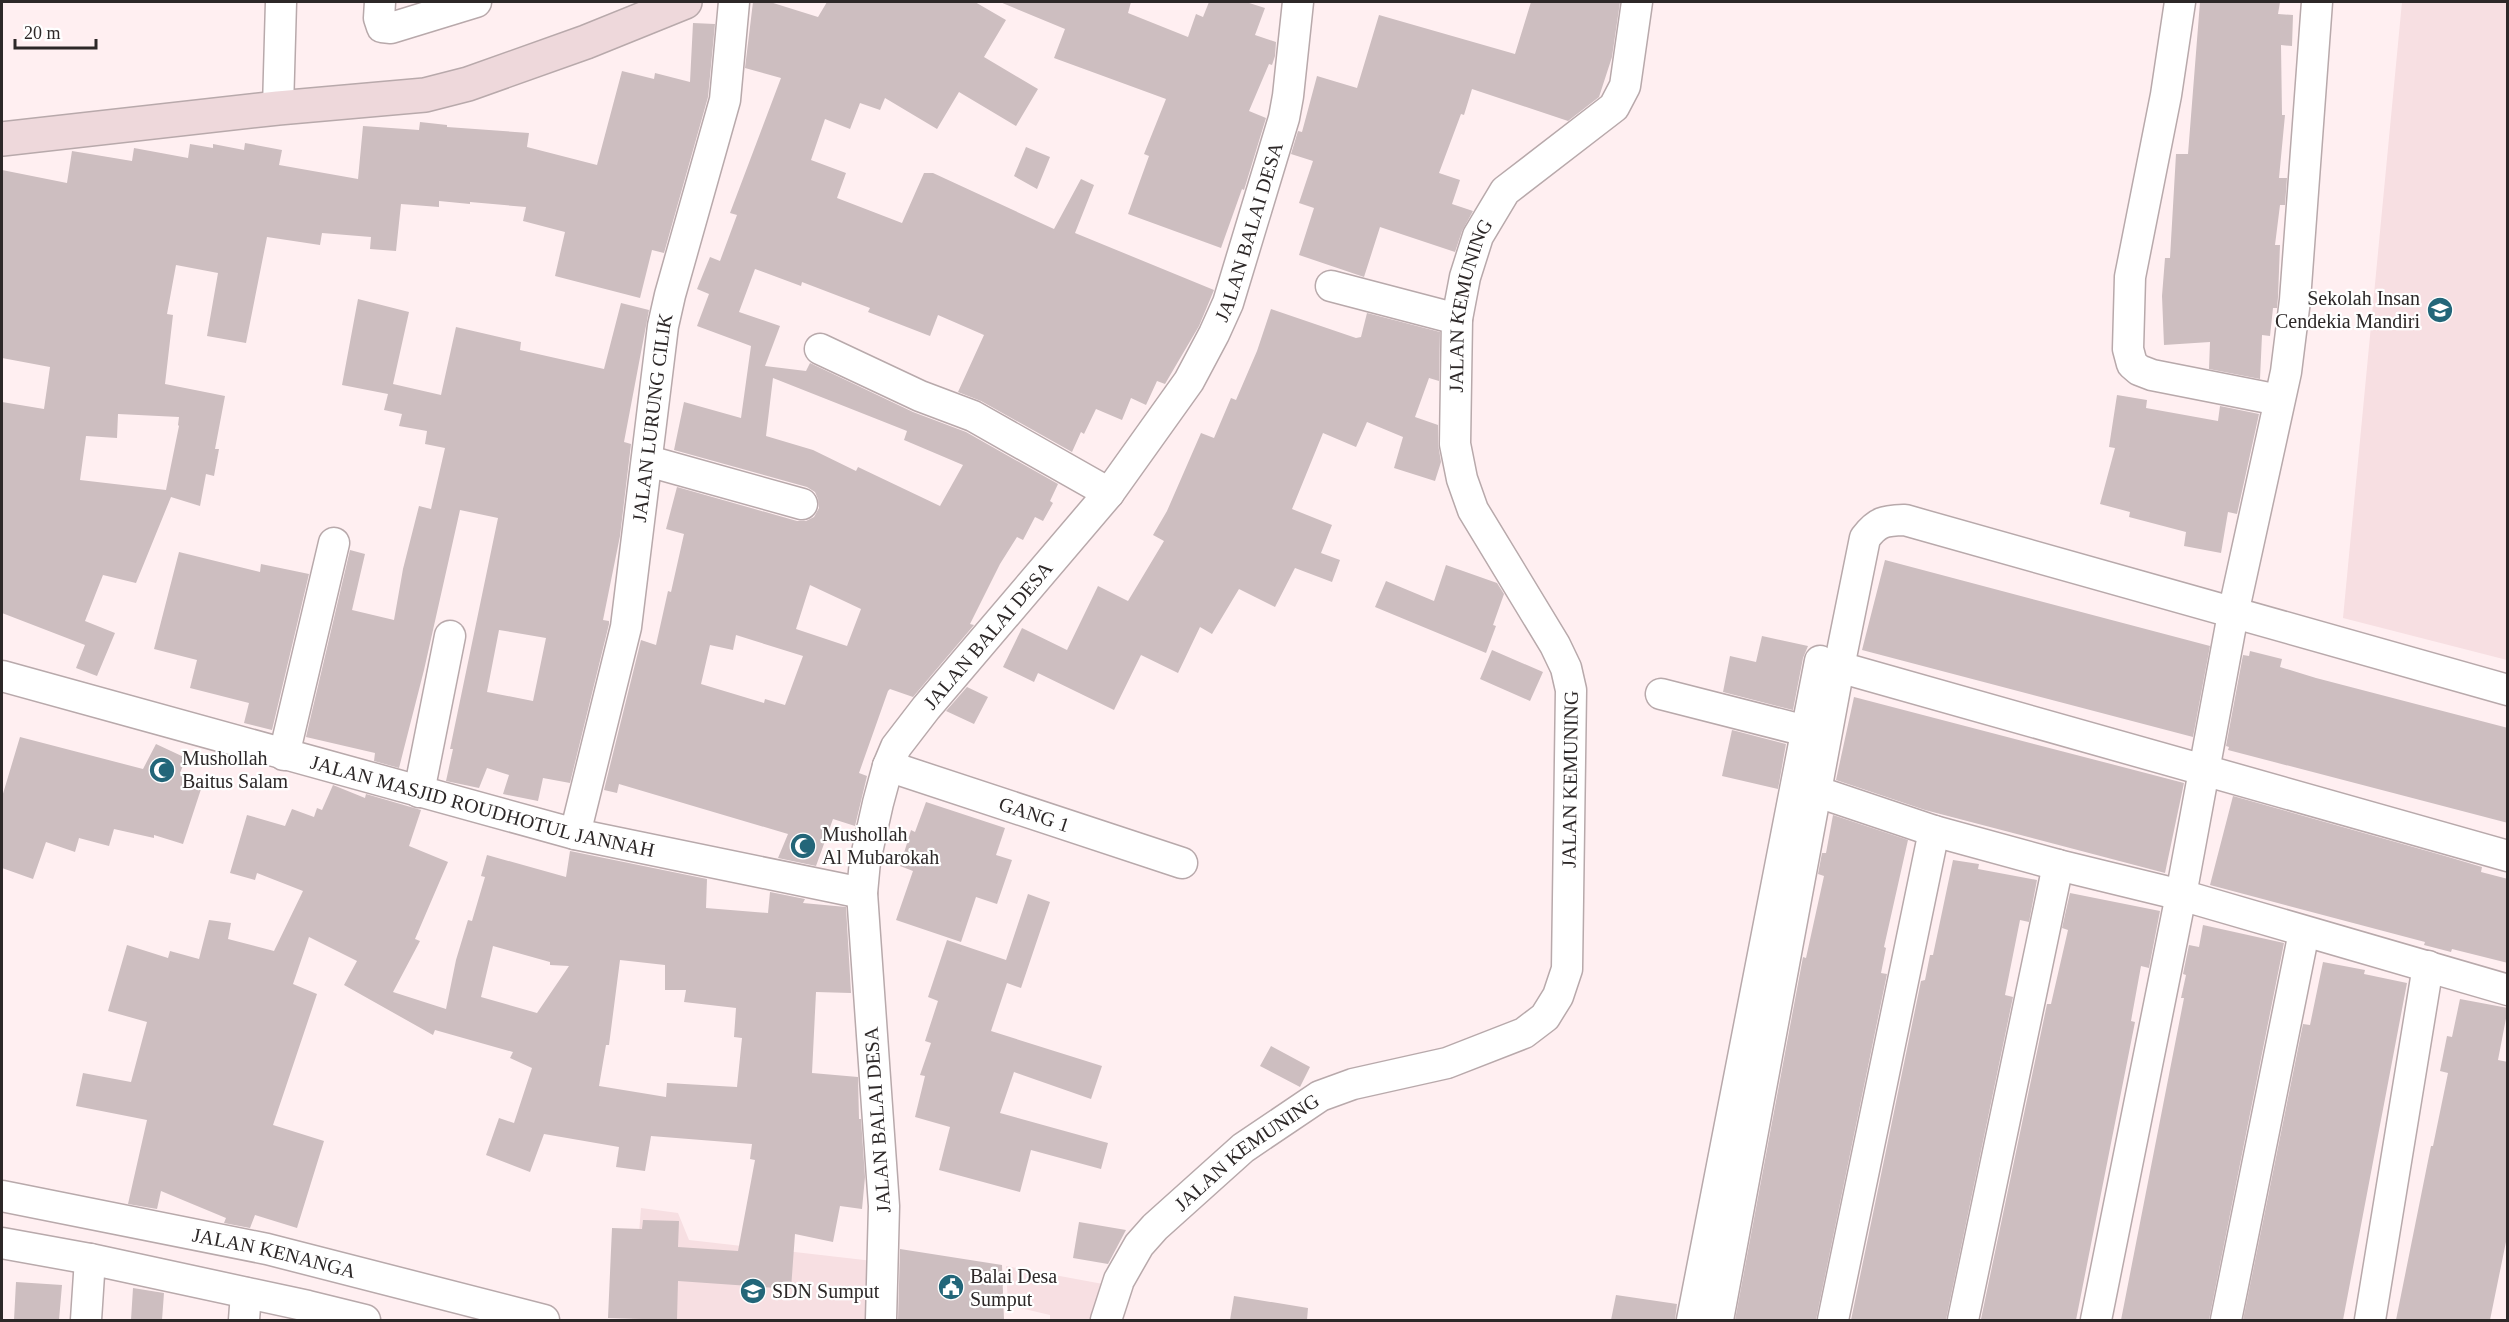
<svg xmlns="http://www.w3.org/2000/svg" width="2509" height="1322" font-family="'Times New Roman',serif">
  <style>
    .built { fill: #f7dfe2 }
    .building { fill: #cdbec0; fill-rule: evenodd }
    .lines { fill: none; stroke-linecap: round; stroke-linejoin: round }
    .street-casing { stroke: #b8a9ab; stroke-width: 33 }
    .secondary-casing { stroke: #b8a9ab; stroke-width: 36 }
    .street { stroke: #fff; stroke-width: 30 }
    .secondary { stroke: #eed8db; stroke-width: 33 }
    .labels { text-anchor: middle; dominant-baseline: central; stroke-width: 4.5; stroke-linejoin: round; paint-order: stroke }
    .street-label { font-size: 20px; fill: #2d2828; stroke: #fff }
    .poi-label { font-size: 20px; fill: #2d2828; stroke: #fff; text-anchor: start }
  </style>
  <rect width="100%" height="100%" fill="#ffeff1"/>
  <path class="built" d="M2402,2H2507V660L2343,618Z
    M641,1208L678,1213L689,1240L873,1261V1320H632Z
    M1006,1266L1119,1287L1104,1320H1050V1315L1008,1305Z"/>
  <path class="building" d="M753,2H770L818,17L827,2H975L1006,20L984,57L1038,89L1016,126L959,92L937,129L885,98L880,110L860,103L850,129L825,119L811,160L846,173L837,198L902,223L924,173H933L1054,229L1081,179L1094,185L1075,233L1214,290L1199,326L1165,384L1157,381L1146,405L1131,398L1122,420L1096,409L1084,434L1081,432L1072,452L981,401L958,392L984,335L938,315L930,336L868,312L870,308L802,282L801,286L755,269L739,312L780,326L765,366L806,371L810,363L913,412L966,432L1058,484L1050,501L1053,503L1043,521L1035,517L1023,540L1017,537L1000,564L970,624L974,625L913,697L890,689L888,691L859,773L867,776L855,826L833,819L816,866L778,858L788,834L619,784L617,793L604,790L641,640L656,645L668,591L671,592L684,534L666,529L677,487L797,521H806L814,517L819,508L818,499L815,492L807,487L674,450L684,402L741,418L751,346L697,326L709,294L697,289L710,257L720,261L737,215L730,213L781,78L745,68ZM773,378L907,431L904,440L963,465L940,506L858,467L856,471L813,450L766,436ZM810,585L861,609L847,646L796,629ZM736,635L803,656L785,705L765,699L764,703L701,684L710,645L733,650Z
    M1000,2H1131L1128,13L1188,37L1196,14L1203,17L1209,2H1246L1265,8L1255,35L1276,42L1275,56L1272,65L1269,64L1249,111L1266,118L1244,190L1242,189L1221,248L1128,214L1149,156L1144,154L1166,99L1054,58L1065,29Z
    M1531,2H1620L1612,57L1599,97L1568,121L1472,89L1464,115L1461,114L1439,173L1460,180L1452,204L1473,211L1462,231L1455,252L1380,227L1364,277L1299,255L1314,208L1299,203L1313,161L1291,154L1298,131L1302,132L1317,76L1357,88L1379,15L1515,54Z
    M2200,2H2280L2278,14L2293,15L2292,46L2281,45L2282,115H2285L2279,178H2287L2285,205H2280L2275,245H2280L2278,297L2277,308H2273L2270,336L2262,335L2260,379L2209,369L2210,342L2164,345L2162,296L2165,258H2170L2176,154H2188Z
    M693,23L715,24L708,97L664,253L652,250L640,298L555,276L565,232L523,221L526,207L470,202V204L439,201V207L401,204L396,251L370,249L371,237L322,233L320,245L267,237L246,343L207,336L218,273L176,265L167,314L173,315L165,384L225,396L215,449H219L214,476L206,474L200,506L171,497L136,583L103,575L85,621L115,633L97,676L76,668L85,645L2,613V402L44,409L50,367L2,358V170L67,183L72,151L132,161L134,148L188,158L190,144L213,148V144L244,150L245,143L282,150L279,165L358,179L363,126L419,130L420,122L447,125V127L529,133L527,147L597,165L622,71L654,79L655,73L690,82ZM118,414L179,417L178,425L179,426L166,490L80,480L86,436L117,438Z
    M1026,147L1050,157L1037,189L1014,176Z
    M358,299L409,312L393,384L441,395L456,327L521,342L520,350L604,369L621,303L649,310L624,442L631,444L620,536L603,620L609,621V624L570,783L543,778L538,801L503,794L509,775L487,768L479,788L446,781L453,749H450L498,518L460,510L424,670L399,768L374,761L375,753L306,737L350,550L365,554L352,610L394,620L403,569L419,506L431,509L445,448L425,444L427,431L399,426L402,414L384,410L388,394L342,385ZM499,630L546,638L533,701L487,692Z
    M1271,309L1356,338L1361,337L1367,313L1440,332L1439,381L1429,378L1415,417L1438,425V444L1441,462L1435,481L1394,468L1403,437L1367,422L1356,447L1323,433L1292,509L1332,525L1321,553L1340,560L1332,582L1295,568L1275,607L1239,589L1212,634L1200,627L1178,673L1141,655L1114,710L1038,673L1034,682L1003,667L1022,628L1067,650L1098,586L1128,601L1164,541L1153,535L1167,511L1201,433L1214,438L1231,398L1236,400L1257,351Z
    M2117,395L2147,400L2146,408L2218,421L2220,406L2259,414L2237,514L2228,512L2221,553L2184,546L2186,532L2129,517L2130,512L2100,504L2115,448L2109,447Z
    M179,552L260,572L261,564L309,574L272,730L244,723L249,703L190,688L197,660L154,649Z
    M1885,560L2210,646L2193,737L1862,650Z
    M1446,565L1497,583L1504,594L1493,625L1496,626L1486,653L1375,607L1386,581L1434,601Z
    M1762,636L1808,646L1803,658L1793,710L1723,692L1730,656L1756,662Z
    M1492,650L1543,672L1530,701L1480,679Z
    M2250,651L2282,659L2280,667L2316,678L2508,728V823L2228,750L2229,747L2226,746L2243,655L2249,656Z
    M967,687L988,697L974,724L946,711Z
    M1854,697L2184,783L2165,873L1925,810L1836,780Z
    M1732,730L1786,744L1778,789L1722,776Z
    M20,737L143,769L156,744L186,758L180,773L204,780L183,844L154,835V838L114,829L109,846L79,838L75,852L46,842L33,879L2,868V797Z
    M333,785L365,798L366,794L421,810L409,846L448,862L415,939L420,941L393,992L446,1009L456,960L468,920L472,921L485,877L481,876L487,855L566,877L570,851L707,879L706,908L768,913L770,892L805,899L803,903L846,907L851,993L816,992L812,1073L858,1077L859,1119H861L865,1177L862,1209L840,1206L833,1242L795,1234L791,1289L678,1281L677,1320L608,1318L612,1228L642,1229L643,1220L679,1221L678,1247L738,1251L755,1160L750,1159L752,1144L651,1136L645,1171L616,1167L619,1147L544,1134L530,1172L486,1155L499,1118L514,1123L532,1068L510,1058L513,1052L435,1030L433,1035L344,985L357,961L309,937L293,984L317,994L273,1125L324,1141L297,1228L255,1215L250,1228L224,1223L226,1218L161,1191L157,1209L128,1204L147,1120L76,1106L83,1073L131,1082L147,1022L108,1011L127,945L168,958L170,951L199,959L209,920L231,923L228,939L274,951L303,891L257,873L255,880L230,873L247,815L285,826L292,809L314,817L317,808L322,810ZM493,946L550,962V965L569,966L537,1013L481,997ZM620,960L665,965V990H686L684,1002L736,1008L734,1037L742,1038L737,1087L667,1083L666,1097L599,1086L606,1045H609Z
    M2233,796L2445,856L2482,867L2481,872L2508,879V963L2452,949L2451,952L2424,945L2425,942L2210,885Z
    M926,802L1005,828L996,855L1012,860L997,904L976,897L961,942L896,920L913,871L900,866L911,830L915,832Z
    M1833,815L1908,840L1884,947L1886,948L1881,973L1887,974L1816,1320H1735L1803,957L1806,958L1824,876L1818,874L1822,853H1826Z
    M1953,860L1979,864L1978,869L2037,880L2029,922L2020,920L2005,995L2013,997L1946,1320H1851L1921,981L1925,980L1930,955H1933Z
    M2070,893L2160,911L2149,968L2141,966L2131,1021L2135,1022L2076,1320L1981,1319L2047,1004H2051L2068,930L2062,928Z
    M1028,894L1050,902L1021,988L1007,983L991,1031L1102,1066L1091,1099L1014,1072L1000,1113L1108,1143L1101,1169L1031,1150L1020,1192L939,1170L950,1127L915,1117L925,1076L920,1075L931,1043L925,1041L938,1001L928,997L947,940L1006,960Z
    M2203,925L2284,943L2209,1320H2121L2184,998H2181L2186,975L2183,974L2189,945L2199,947Z
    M2323,962L2365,970L2364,974L2407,983L2343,1320H2243L2303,1024L2310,1025Z
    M2460,999L2508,1008L2498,1060L2508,1062V1232L2490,1320H2396L2431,1146H2433L2448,1073L2440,1071L2447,1036L2452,1037Z
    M1271,1046L1310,1067L1300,1087L1260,1066Z
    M1079,1222L1126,1230L1108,1264L1073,1258Z
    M900,1249L1002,1265L1004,1320H898Z
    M16,1282L62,1285L59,1320H14Z
    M133,1288L164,1293L162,1320H131Z
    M1616,1295L1677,1304L1675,1320H1611Z
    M1234,1296L1308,1308L1307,1320H1230Z"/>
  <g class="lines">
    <g class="street-casing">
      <g id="street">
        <path d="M380,2L379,18L382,27L391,28L476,2"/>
        <path d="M2180,2L2166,95L2130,277L2128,349L2132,364L2139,370L2152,375L2279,400"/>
        <path d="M278,108L281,2"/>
        <path d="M1331,286L1457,319"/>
        <path d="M820,349L920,396L973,416L1109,493"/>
        <path d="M648,461L802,504"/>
        <path d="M1839,667L2508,856"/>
        <path id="s1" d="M2,676L575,834L862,893"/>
        <path d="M1661,694L1806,731"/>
        <path d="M284,755L334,543"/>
        <path id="s2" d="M888,766L1182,863"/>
        <path d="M419,792L450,636"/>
        <path d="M1818,792L1934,831L2058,865L2181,895L2508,990"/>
        <path id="s3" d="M575,834L626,627L663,326L670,295L725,100L734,2"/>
        <path id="s4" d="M2,1196L267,1249L544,1320"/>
        <path d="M2,1243L90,1259"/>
        <path d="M86,1320L90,1259L308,1306L365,1320"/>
        <path d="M244,1320L246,1293"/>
        <path id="s5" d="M881,1320L884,1206L862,893L865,861L878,803L888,766L896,747L926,708L1109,493L1189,381L1214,334L1228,303L1284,118L1288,96L1298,2"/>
        <path id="s6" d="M1106,1320L1119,1280L1139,1245L1155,1227L1243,1148L1320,1096L1353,1084L1447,1063L1524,1033L1545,1017L1558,996L1567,969L1571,690L1566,668L1555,645L1473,510L1462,479L1455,444L1457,319L1465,277L1478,236L1505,191L1614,107L1625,86L1637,2"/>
        <path d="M1692,1320L1820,661"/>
        <path d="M1718,1320L1839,667L1865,538C1878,521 1884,521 1905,520L2508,690"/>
        <path d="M1833,1320L1934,831"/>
        <path d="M1963,1320L2058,865"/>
        <path d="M2096,1320L2181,895L2233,614L2286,372L2295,300L2317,2"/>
        <path d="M2226,1320L2304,932"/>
        <path d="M2370,1320L2428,966"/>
      </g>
    </g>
    <g class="secondary-casing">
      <path id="secondary" d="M2,139L278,108L425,95L468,84L586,42L685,2"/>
    </g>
    <use href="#street" class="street"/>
    <use href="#secondary" class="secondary"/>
  </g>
  <defs>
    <g id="school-disc" transform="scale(1.35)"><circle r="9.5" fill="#236679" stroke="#fff"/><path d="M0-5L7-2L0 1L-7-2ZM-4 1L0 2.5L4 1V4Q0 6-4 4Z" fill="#fff"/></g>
    <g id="mosque-disc" transform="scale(1.35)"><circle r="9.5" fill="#236679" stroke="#fff"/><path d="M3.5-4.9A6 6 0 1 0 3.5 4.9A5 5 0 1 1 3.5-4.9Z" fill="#fff"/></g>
    <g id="civic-disc" transform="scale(1.35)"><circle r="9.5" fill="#236679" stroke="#fff"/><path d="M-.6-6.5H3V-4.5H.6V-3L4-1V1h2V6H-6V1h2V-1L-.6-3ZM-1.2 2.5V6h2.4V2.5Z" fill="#fff"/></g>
  </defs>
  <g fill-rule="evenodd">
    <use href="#school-disc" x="2440" y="310"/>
    <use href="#mosque-disc" x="162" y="770"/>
    <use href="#mosque-disc" x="803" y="846"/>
    <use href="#civic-disc" x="951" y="1287"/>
    <use href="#school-disc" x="753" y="1291"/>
  </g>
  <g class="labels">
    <g class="street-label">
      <text stroke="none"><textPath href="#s5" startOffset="1209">JALAN BALAI DESA</textPath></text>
      <text stroke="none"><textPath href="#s6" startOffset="1305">JALAN KEMUNING</textPath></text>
      <text stroke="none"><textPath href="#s3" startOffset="424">JALAN LURUNG CILIK</textPath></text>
      <text stroke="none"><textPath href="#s5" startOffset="723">JALAN BALAI DESA</textPath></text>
      <text stroke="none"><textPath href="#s6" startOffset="801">JALAN KEMUNING</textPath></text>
      <text stroke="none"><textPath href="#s1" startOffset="498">JALAN MASJID ROUDHOTUL JANNAH</textPath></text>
      <text stroke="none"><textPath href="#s2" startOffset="154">GANG 1</textPath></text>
      <text transform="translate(877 1120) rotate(-94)">JALAN BALAI DESA</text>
      <text stroke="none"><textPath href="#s6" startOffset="225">JALAN KEMUNING</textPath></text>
      <text stroke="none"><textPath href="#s4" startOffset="278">JALAN KENANGA</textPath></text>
    </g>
    <g class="poi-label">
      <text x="2420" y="298" text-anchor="end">Sekolah Insan<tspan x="2420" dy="23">Cendekia Mandiri</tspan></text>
      <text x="182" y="758">Mushollah<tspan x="182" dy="23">Baitus Salam</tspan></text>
      <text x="822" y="834">Mushollah<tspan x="822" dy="23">Al Mubarokah</tspan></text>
      <text x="970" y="1276">Balai Desa<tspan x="970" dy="23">Sumput</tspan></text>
      <text x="772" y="1291">SDN Sumput</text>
    </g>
  </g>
  <rect width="2509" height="1322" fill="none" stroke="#2d2828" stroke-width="6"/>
  <path d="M15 39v9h81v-9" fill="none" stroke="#2d2828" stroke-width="3"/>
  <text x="24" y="39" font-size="18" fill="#2d2828" stroke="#ffffff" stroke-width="4.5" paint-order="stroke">20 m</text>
</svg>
